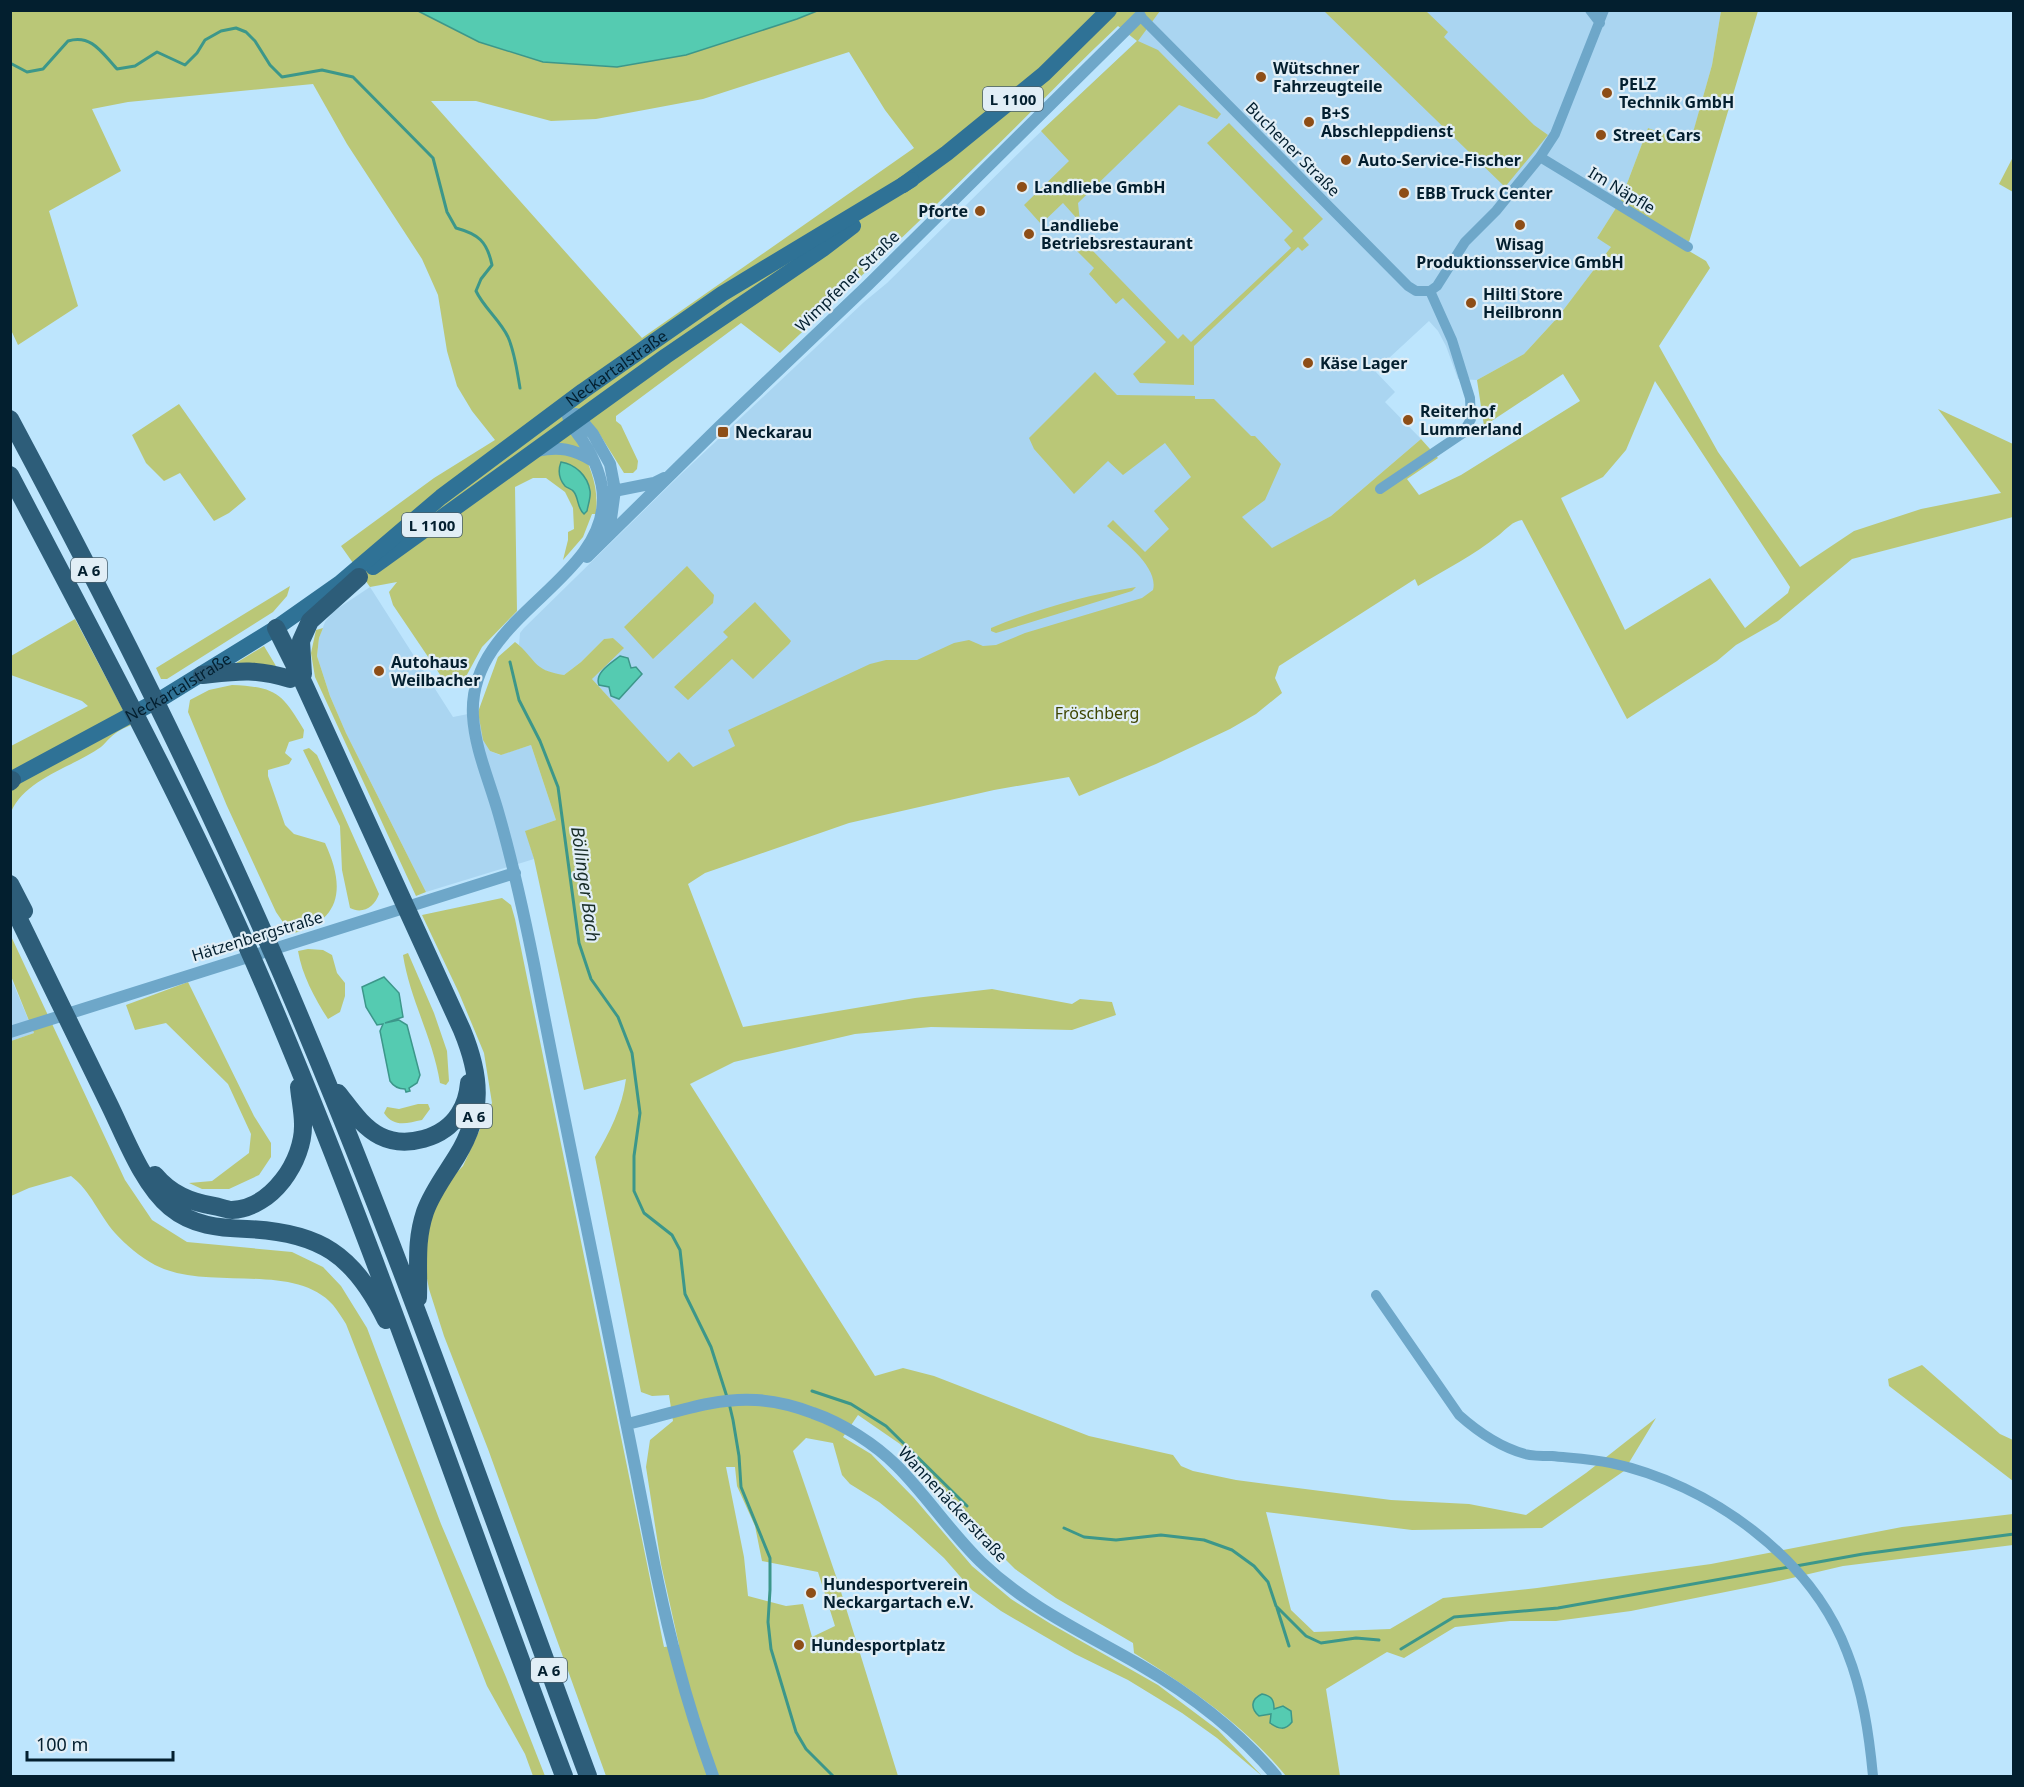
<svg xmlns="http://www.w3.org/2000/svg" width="2024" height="1787" font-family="'Noto Sans',sans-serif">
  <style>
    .built { fill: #aad5f1 }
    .green { fill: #bac777; fill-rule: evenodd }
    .water { fill: #55cbb1; stroke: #3c978a; stroke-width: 1.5 }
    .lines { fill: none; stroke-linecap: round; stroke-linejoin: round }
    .stream { stroke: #3c978a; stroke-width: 3 }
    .minor { stroke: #6ea7c9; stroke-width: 10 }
    .tertiary { stroke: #6ea7c9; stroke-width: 12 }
    .primary { stroke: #2f7296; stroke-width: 16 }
    .motorway { stroke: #2d5d79; stroke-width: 18 }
    .poi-dot { fill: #8e4e17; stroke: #e1eef6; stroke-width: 2 }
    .labels { text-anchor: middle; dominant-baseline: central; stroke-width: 4.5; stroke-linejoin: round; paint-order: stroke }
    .shield { fill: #e1eef6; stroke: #465d6b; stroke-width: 1.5 }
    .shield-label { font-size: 15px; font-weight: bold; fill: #031f2f }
    .poi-label { font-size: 16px; font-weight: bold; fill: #031f2f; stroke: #e1eef6; text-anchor: start }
    .street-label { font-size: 16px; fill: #031f2f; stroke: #e1eef6 }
    .park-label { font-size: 16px; fill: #3d4400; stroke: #e1eef6 }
    .water-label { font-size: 18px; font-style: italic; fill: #1a2f2a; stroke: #e1eef6 }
  </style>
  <rect width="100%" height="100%" fill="#bde5fd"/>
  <path class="built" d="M1160,11H1721L1712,65L1690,144L1648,128L1620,202L1597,238L1612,246L1558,317L1524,354L1477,380L1458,379L1446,346L1438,331L1429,321L1375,371L1395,392L1385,402L1421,439L1331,516L1272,549L1206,579L693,767L668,763L591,678L623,648L613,638L604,639L581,662L564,675L549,673L536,665L519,645L520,633L524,628L678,477L864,302L887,283L1031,141L1137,41Z
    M370,587L453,717L478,712L490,751L500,755L531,745L556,820L526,831L534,859L426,892L346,733L330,696L317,656L319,638L325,622L334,611Z
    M10,976L34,1033L11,1041H10Z"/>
  <path class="green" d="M11,11H418L479,42L543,62L617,67L686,55L797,19L817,11H1160L1138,41L1158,50L1221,114L1217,119L1179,105L1078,203L1080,222L1063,203L1041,224L1024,205L1069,161L1041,131L1137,41L1118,26C1070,71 1025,119 978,164C913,228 846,290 780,353L741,323L616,416V421L621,425L638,461L637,469L633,473H624L597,430L579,442C590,468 599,485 596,514H592L583,537L563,560L568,540V532L574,529L573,508L565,492L546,478H533L515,487L517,611L482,647L463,682L452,685L443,679L393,605L389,592L397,582L370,587L341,546L434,478L495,440L472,411L457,386L447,351L438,295L422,259L347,144L313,84L128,102L92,109L121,171L49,211L78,306L18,345L11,330ZM849,52L885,110L914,148L642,338L431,101H476L551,121L596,119L703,99Z
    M1324,11H1426L1448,32L1444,37L1534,125L1548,135L1505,187Z
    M1721,11H1758L1689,242L1620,202L1648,128L1690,143L1712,65Z
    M1229,123L1323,219L1303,238L1309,245L1302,251L1298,247L1194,346V385L1140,383L1133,374L1166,342L1123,298L1116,304L1089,274L1094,268L1069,243L1071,241L1079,249L1088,241L1094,248L1092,250L1178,339L1183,334L1191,342L1291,248L1284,240L1293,231L1207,143Z
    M2013,157V192L1999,184Z
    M1616,208L1706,261L1710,268L1659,346L1718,452L1800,567L1854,531L1921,509L2001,493L1938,409L2013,444V517L1852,559L1778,621L1736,645L1717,661L1627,719L1522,520C1513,521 1506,529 1499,535C1474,555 1445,570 1418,586L1415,579L1279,666L1275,678L1282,693L1256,714L1230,729L1156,764L1079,796L1069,777L994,790L849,823L705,873L688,884L743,1027L915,998L992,989L1072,1004L1080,999L1112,1002L1116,1015L1072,1030L931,1027L855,1034L734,1062L690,1084L875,1376L903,1368L934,1376L1089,1436L1173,1455L1181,1466L1193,1471L1236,1480L1391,1500L1469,1504L1526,1515L1586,1473L1656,1418L1624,1471L1542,1528L1412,1530L1266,1512L1291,1610L1314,1632L1390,1629L1443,1598L1537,1588L1711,1564L1902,1527L2013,1514V1545L1843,1566L1770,1583L1631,1611L1556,1621H1510L1455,1627L1404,1658L1387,1652L1326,1689L1340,1776H1286C1243,1724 1191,1689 1134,1653L1133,1643L1056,1598L1015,1569L974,1528L900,1444L858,1415L843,1437L871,1454L914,1498L972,1566L1011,1599L1051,1624L1158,1685L1218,1730L1262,1776L1217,1738L1182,1713L1128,1680L1075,1654L1001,1611L972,1590L944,1558L911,1528L879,1502L850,1484L842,1475L833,1443L806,1438L793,1451L837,1579L898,1776H606L488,1449L444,1336L429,1289L424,1263L431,1211L449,1180L463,1166L492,1103L484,1053L459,993L422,915L502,898L511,905L515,919L664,1647L679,1645L661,1564L646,1467L650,1440L673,1421L669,1395L652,1396L641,1392L595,1157C610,1132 622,1108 626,1079L584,1090L534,859L525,831L556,820L531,745L501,755L490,751L483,740L478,712L498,657L515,642C537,659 531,670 564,675L581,662L604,639L613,638L624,648L592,679L668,762L679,752L693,767L735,746L728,730L870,664L886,660H917L954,643L969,640L983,646L996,645L1025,633L1142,598L1153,590C1159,567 1123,541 1107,526L1113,520L1145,552L1169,529L1154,511L1191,477L1165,443L1123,475L1108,461L1074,494L1034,449L1029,438L1095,372L1117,395L1195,396V399H1214L1251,436H1255L1281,464L1265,500L1242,517L1272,548L1331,516L1421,439L1438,458L1407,479L1419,495L1461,475L1580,401L1563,374L1484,426L1477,380L1524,354L1558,317L1611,247L1597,238ZM1655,381L1790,587L1788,593L1745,628L1710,578L1625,630L1561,498L1603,477L1626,450ZM726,1467H735L737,1486L755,1526L762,1561L818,1572L835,1626L812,1637L803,1604L786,1606L748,1596L744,1557Z
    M179,404L246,499L229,513L214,521L180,473L164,481L146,463L132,435Z
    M687,566L714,595L713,603L653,659L624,627Z
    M290,586L287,596L273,612L167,679H161L156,668Z
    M1136,587L1132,591L996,633L991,631V628C1037,609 1087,595 1136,587Z
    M755,602L791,641L789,644L753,679L732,659L688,700L674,687L728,637L723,632Z
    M75,619L131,725C124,728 116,732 111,737C107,740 105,744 101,747C73,767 26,778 11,812V746L88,706L82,701L11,675V656Z
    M323,628L319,638L317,656L330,696L346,733L426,892L416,896L315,677L311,653L316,630Z
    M264,646L276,666L236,663Z
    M232,685C276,687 282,693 304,730L303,738L289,742L285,753L292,759L289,764L268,770V776L285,825L294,834L325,843C345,886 343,921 291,934L276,912L227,806L188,712L190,700L209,690Z
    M309,748L317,755L379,894C375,906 363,915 350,908L342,870L340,826L303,750Z
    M10,934L125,1180L152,1220L187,1242L292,1252L323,1267L341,1286L367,1328L441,1524L506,1677L545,1776H533L525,1754L487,1686L346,1324C342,1318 338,1311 333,1305C294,1261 207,1292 155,1265C140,1257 126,1245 115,1233C99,1215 91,1191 71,1176L29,1188L11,1196V1041L34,1033L11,976Z
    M308,949L323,950L332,955L337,973L345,983V996L340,1012L328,1019C315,999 302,975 298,951Z
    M408,953L434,1013L447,1051L449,1081L446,1085L440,1083C433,1038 410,1000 403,955Z
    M188,982L254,1116L271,1143V1157L259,1175L229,1189H202L189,1183L212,1181L249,1153L251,1134L228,1084L166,1023L135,1030L126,1005Z
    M418,1104H428L430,1109L422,1120C407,1123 394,1128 384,1113L387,1107L399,1109Z
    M1922,1365L2000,1434L2013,1440V1481L1889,1386L1888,1379Z"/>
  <path class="water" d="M418,11H817L797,19L686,55L617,67L543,62L479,42Z
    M561,462C575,464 588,476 590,491C591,497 588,505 587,511L584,514C577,508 579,499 574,492C572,489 567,488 565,486C559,479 558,470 561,462Z
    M620,656L628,658L631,668L636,667L642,674L619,699L611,696L609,687L599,685C594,673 611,663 620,656Z
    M384,977L399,993L403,1017L385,1023L399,1020L407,1025L420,1075L417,1083L409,1088L410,1091L406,1092L405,1089C398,1089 394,1087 390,1081L380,1031L383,1024L377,1025L366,1007L362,987Z
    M1262,1694C1272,1696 1274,1700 1274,1709L1283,1706L1291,1711L1292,1722C1285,1731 1279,1729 1270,1723L1271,1714L1259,1716C1250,1708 1251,1699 1262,1694Z"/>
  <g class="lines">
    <path class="stream" d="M10,63L27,72L43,69L68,41C92,34 102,53 117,69L135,66L157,52L185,65L197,53L205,40L221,31L236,28L246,32L255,41L270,65L282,77L322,70L353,77L433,158L447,212L456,228C478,234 487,241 492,265L481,279L476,291C484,308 500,320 508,337C515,353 517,371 520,388
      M510,662L519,700L540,741L558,787L579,943L591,979L618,1017L632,1053L640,1113L634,1156V1191L644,1213L672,1235L680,1250L685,1294L711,1347L727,1397
      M812,1391L851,1404L886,1426L967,1506
      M729,1403L733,1420L739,1456L741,1487L770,1558V1590L768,1622L771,1649L796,1732L806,1749L833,1776
      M1064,1528L1084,1537L1116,1540L1161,1535L1204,1540L1232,1550L1254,1566L1268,1582L1276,1606L1306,1636L1321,1643L1356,1638L1379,1640
      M1796,1566L1863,1554L2014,1534
      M1277,1608L1289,1646
      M1401,1649L1454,1617L1558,1608L1789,1567"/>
    <path class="minor" d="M1590,10L1600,23
      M1140,16L1408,286L1416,291H1430
      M1540,157L1688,247
      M1430,291L1437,286L1465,242L1496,211L1540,157L1555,134L1604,10
      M1380,489L1463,433L1471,419L1470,398L1452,340L1430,291
      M1376,1295L1459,1415C1478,1432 1500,1447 1525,1454C1533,1456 1543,1456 1552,1456C1571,1458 1592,1459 1611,1463C1709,1484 1811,1557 1847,1652C1863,1692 1869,1734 1873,1776"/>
    <path class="tertiary" d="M564,405C567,411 568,419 572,425C575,432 581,437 584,443C594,458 603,480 603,498C604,583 467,617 473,716C475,750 490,782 499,815C513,864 524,914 534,964C563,1117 596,1269 626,1422C643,1503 656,1585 678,1665C688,1703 700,1740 713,1776
      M576,414L593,434L610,464L615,490L611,519L604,537
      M537,451C559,446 574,449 593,461
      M609,492L654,483L664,478
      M587,557L719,427L868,285L1140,16
      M10,1032L515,873
      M627,1424C668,1415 713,1397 756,1400C775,1401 795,1406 813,1413C842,1423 875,1444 897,1466C927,1496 950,1532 981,1562C1029,1608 1083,1632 1140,1665C1190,1694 1239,1732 1276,1776"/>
    <g class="primary">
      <path d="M903,185L947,153L1044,74L1109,10"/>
      <path d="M373,567L666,356L823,249L853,226"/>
      <path id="s1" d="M10,780L164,697L276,628L340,583L441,497L583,391L722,294L911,180"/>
    </g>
    <path class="motorway" d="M10,419C119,623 222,828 310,1041C411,1283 497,1531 588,1776
      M10,475C98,643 189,810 264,985C375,1244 464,1512 564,1776
      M276,628L304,684L462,1030C481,1076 484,1112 457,1156C446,1174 432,1192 425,1212C415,1242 419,1266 418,1298
      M303,674L301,641L310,621L359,577
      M202,675C238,671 255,668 290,679
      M10,782L12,780
      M10,884L24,911
      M10,901C43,968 75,1035 108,1102C124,1134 142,1184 170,1207C193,1226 219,1228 247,1229C320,1232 354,1255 386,1320
      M338,1093C350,1108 362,1127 380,1136C406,1149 444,1138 459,1114C465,1105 468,1094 469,1083
      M155,1175C171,1194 190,1202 214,1206C220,1207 227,1210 232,1210C272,1208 304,1161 303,1124C303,1112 300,1099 299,1087"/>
  </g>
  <g class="poi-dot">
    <circle cx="1261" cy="77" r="6"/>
    <circle cx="1607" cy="93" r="6"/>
    <circle cx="1309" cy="122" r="6"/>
    <circle cx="1601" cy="135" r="6"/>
    <circle cx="1346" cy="160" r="6"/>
    <circle cx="1022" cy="187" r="6"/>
    <circle cx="1404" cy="193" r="6"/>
    <circle cx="980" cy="211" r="6"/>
    <circle cx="1520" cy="225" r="6"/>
    <circle cx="1029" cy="234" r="6"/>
    <circle cx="1471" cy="303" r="6"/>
    <circle cx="1308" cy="363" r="6"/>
    <circle cx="1408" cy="420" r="6"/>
    <rect x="717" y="426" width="12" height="12" rx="3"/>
    <circle cx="379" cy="671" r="6"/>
    <circle cx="811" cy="1593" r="6"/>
    <circle cx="799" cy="1645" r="6"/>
  </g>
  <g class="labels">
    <g class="shield">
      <rect x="983" y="87" width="60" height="24" rx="4.5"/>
      <rect x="402" y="513" width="60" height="24" rx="4.5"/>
      <rect x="71" y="558" width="36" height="24" rx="4.5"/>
      <rect x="456" y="1104" width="36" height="24" rx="4.5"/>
      <rect x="531" y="1658" width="36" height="24" rx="4.5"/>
    </g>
    <g class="shield-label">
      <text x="1013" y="99">L 1100</text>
      <text x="432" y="525">L 1100</text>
      <text x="89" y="570">A 6</text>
      <text x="474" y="1116">A 6</text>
      <text x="549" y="1670">A 6</text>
    </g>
    <g class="poi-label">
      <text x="1273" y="68">Wütschner<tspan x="1273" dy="18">Fahrzeugteile</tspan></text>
      <text x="1619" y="84">PELZ<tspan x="1619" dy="18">Technik GmbH</tspan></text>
      <text x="1321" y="113">B+S<tspan x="1321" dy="18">Abschleppdienst</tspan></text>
      <text x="1613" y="135">Street Cars</text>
      <text x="1358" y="160">Auto-Service-Fischer</text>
      <text x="1034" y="187">Landliebe GmbH</text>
      <text x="1416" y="193">EBB Truck Center</text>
      <text x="968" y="211" text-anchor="end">Pforte</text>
      <text x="1041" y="225">Landliebe<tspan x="1041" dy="18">Betriebsrestaurant</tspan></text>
      <text x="1520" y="244" text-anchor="middle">Wisag<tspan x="1520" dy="18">Produktionsservice GmbH</tspan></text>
      <text x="1483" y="294">Hilti Store<tspan x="1483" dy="18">Heilbronn</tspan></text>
      <text x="1320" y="363">Käse Lager</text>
      <text x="1420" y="411">Reiterhof<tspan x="1420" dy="18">Lummerland</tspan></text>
      <text x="735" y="432">Neckarau</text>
      <text x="391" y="662">Autohaus<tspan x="391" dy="18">Weilbacher</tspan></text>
      <text x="823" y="1584">Hundesportverein<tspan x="823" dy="18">Neckargartach e.V.</tspan></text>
      <text x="811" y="1645">Hundesportplatz</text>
    </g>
    <g class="street-label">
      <text transform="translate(1293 149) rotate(45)">Buchener Straße</text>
      <text transform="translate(1622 190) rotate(31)">Im Näpfle</text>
      <text transform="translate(847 281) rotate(-44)">Wimpfener Straße</text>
      <text stroke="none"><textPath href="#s1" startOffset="735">Neckartalstraße</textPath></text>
      <text stroke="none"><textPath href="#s1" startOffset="192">Neckartalstraße</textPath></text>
      <text transform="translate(257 936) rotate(-17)">Hätzenbergstraße</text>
      <text transform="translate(953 1504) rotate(47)">Wannenäckerstraße</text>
    </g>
    <g class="park-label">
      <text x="1097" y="713">Fröschberg</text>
    </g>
    <g class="water-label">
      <text transform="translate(586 884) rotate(82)">Böllinger Bach</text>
    </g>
  </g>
  <rect width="2024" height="1787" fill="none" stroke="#031f2f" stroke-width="24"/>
  <path d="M27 1751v9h146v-9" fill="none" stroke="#031f2f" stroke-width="3"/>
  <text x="36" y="1751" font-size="18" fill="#031f2f" stroke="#e1eef6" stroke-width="4.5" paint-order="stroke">100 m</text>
</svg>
